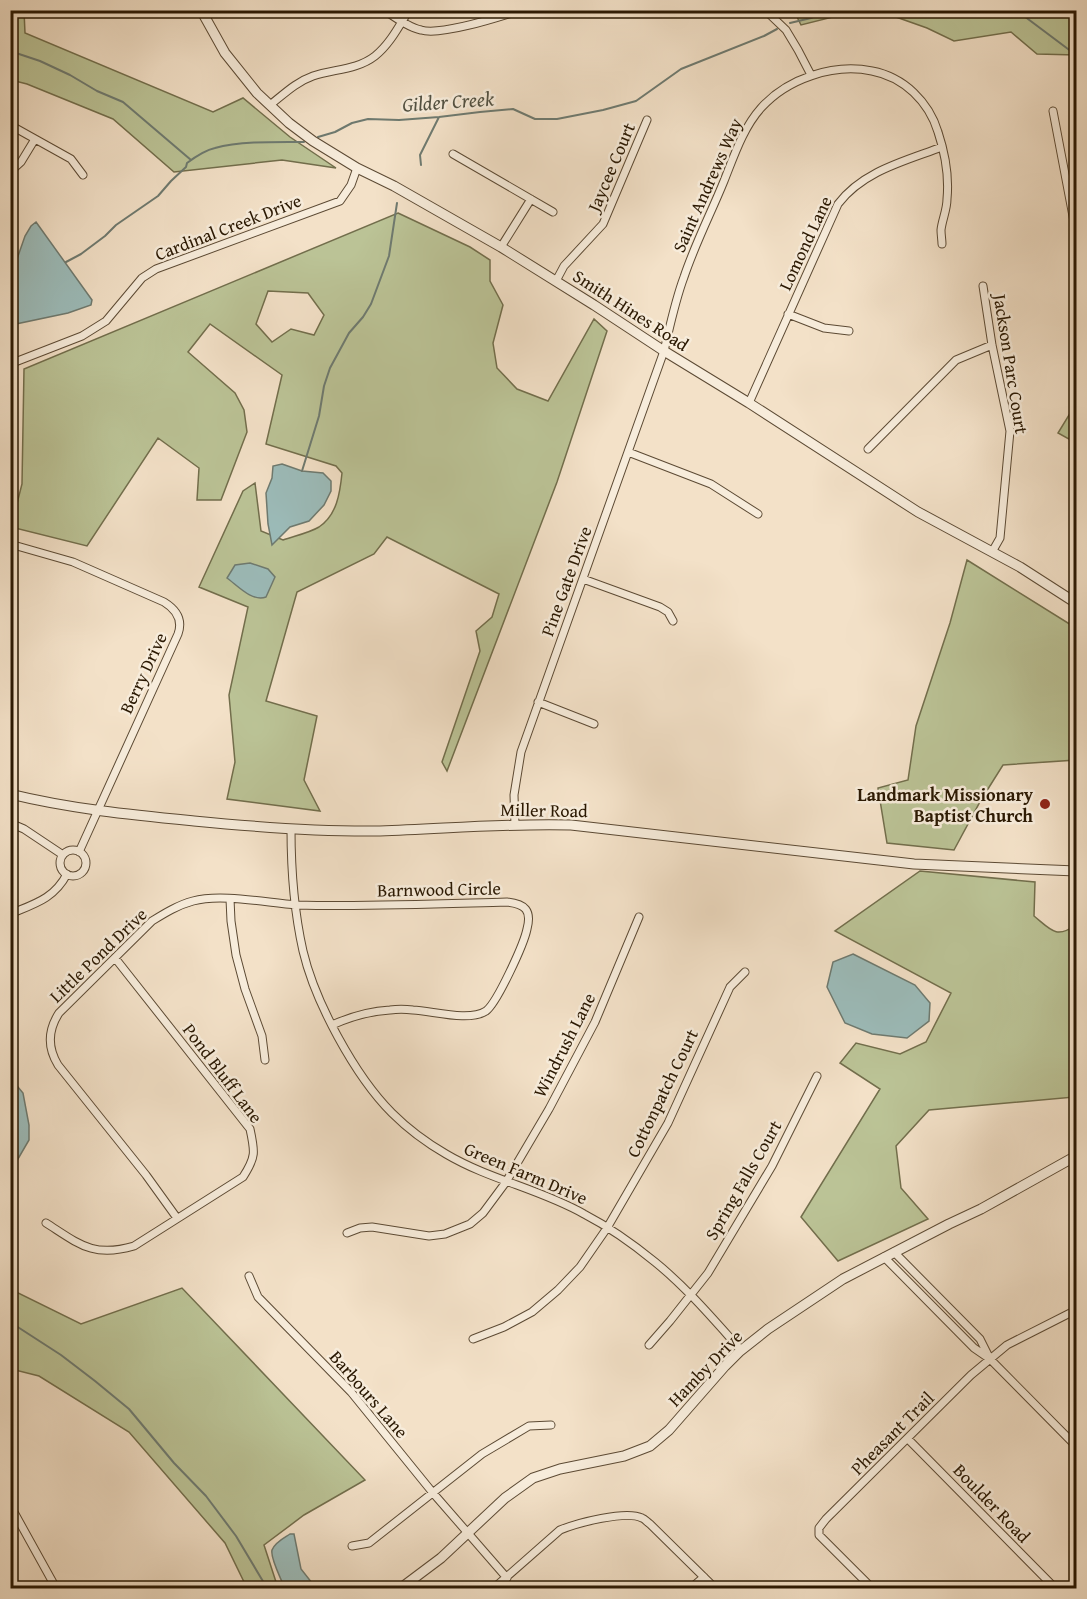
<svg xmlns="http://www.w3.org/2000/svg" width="1087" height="1599" font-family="'Gentium Book Plus',serif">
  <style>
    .green { fill: #bbc396; stroke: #726e4c; stroke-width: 1.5; fill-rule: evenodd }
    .water { fill: #9cbcba; stroke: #6e7a70; stroke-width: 1.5 }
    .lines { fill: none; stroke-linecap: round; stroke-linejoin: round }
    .stream { stroke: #6e7a70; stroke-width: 2 }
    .minor-casing { stroke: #5c4a34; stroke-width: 9 }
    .tertiary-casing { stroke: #5c4a34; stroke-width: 11 }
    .minor { stroke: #f7ecdb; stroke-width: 7 }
    .tertiary { stroke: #f7ecdb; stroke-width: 9 }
    .poi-dot { fill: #8f2418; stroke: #f7ecdb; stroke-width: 2 }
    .labels { text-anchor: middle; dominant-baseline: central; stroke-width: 5; stroke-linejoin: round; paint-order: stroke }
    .street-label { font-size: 18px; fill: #2a1802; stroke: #f7ecdb }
    .poi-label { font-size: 18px; font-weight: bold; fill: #2a1802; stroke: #f7ecdb; text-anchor: end }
    .water-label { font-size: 20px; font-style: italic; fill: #525142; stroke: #f7ecdb }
  </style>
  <rect width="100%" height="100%" fill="#f3e1c8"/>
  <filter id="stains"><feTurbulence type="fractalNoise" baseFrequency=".00333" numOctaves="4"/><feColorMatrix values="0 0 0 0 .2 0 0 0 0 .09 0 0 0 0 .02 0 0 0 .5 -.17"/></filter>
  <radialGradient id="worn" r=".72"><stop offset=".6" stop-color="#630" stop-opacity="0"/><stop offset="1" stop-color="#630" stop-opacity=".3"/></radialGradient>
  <path class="green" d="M802,10H857V11L801,25L796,15Z
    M10,11H24L25,33L213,112L243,98L290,137L336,168L282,160L174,172L113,119L27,84L11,80Z
    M879,11H1076V55L1037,54L1011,32L954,41L927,28Z
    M398,213L470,247L490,260V281L503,305L493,343L497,368L517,389L548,401L594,319L607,331L557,482L447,771L442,762L480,651L476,631L492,617L499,594L387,537L374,554L297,592L266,701L317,716L304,780L320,811L227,799L235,762L229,695L248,607L199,587L243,491L255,483L261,531L283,540C294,536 309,533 319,527C337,515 340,493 342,473L336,466L266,444L282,375L210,324L188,352L235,393L244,410L247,432L221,500H197L199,468L158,438L87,546L11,527L22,484L24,369ZM268,291L308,293L324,315L314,335L291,329L272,342L256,324Z
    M1072,410L1076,411V443L1058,433Z
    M967,560L1076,628V760L1003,765L981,800L954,850L887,843L878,788L908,780L916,726L950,623Z
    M920,871L1035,882L1034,916C1051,930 1056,939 1076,925V1102L1074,1097L929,1110L896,1146L901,1188L928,1219L838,1261L801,1217L880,1089L840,1063L856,1043L900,1054L926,1042L951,993L835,931Z
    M10,1285L14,1291L81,1324L182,1288L365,1480L304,1515L264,1545L278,1588H247L225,1543L129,1432L39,1376L11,1369Z"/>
  <path class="water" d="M36,222L92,300L91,305L68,313L11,325V268L17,259L25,236L31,226Z
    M282,464L302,471L323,473L331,481V491L324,505L309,521L290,527L272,545L268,524L266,493L272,478L273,466Z
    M250,563L268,569L275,577L266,597C252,602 238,586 227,578L235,565Z
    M853,954L915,985L930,1003L929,1021L907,1038L872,1034L845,1023L827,987L833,962Z
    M11,1081H13L23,1093L29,1125V1140L11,1171Z
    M290,1534H294L301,1569L316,1588H285L284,1587C281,1578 270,1558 272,1550C275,1542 284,1538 290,1534Z"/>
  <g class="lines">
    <path class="stream" d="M1016,10L1068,49L1076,53
      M790,23L811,18L831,10
      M10,51L40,61L70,75L97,91L123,102L191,160
      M318,137L335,132L352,123L368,119L399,120L439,117L480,112L513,109L535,119H557L603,110L636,101L681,69L764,36L777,29
      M421,165L420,155L439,117
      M66,262L81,254L105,236L116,225L158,196L171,181L186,167L187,163C195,157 206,150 215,148C240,141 278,142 304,142
      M302,471L319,416L324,386L330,368L349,333L363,317L371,304L389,256L397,203
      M1076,672V671
      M10,1322L61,1355L95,1381L129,1409L174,1463L206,1496L236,1536L267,1588"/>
    <g class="minor-casing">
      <path id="minor" d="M384,10C396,18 408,27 421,30C441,36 499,17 521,10
        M765,10L786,30L798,50L811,75
        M231,13L240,10
        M270,105C284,94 296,82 313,76C334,69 357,70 375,56C390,44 399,26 409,10
        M1053,111L1076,232
        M10,125L71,159L83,175
        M453,154L553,212
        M10,172L21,162L35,139
        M501,247L531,199
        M556,281L564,266L603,224L647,120
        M983,286L992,345L1010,431L1000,538L992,552
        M788,314L824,328L849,331
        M10,364L82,336L106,321L142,278L156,269L340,201L351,185L357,168
        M749,403L838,204C863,171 905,161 942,147
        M868,449L956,360L992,345
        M628,452L711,484L758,514
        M10,544L73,562L164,602C177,610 183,620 178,634L79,852
        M583,579L660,607L668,612L673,621
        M538,702L594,724
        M10,823L24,829L63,855
        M515,825L514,795L521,752L664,351C670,326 675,301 684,277C695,244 711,213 724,181C734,156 743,128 761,108C787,79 833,63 872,71C904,77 929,102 938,132C945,153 949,178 947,199C947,210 942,220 941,230C941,235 942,240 942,244
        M291,829C291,870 294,911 303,951C315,1002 355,1076 392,1113C408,1129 427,1143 446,1154C490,1180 540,1189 584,1214C609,1227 633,1244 655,1262C687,1288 714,1320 741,1350
        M60 863a13 13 0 1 1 26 0a13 13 0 1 1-26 0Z
        M230,899L231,921L236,955L245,989L262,1036L265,1060
        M10,914C34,904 54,899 67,874
        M177,1218L146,1175L58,1065C47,1047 48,1030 59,1013L152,921C165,913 178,905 193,901C221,893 267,903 297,905C367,907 437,904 507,902C525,904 532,910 527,929C524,944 497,1003 486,1011C469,1022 433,1011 413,1010C405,1009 397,1009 390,1010C370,1011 350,1017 332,1025
        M46,1223C79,1244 93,1258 134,1246L243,1177C256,1157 255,1152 250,1129L115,958
        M347,1233L360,1228L372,1227L429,1236L445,1234L470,1224L483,1213L506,1182L549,1109L595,1022L639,917
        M894,1252L980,1339L989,1357
        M884,1257L974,1348L990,1359L1076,1446
        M249,1276L258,1297L351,1392L433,1493L507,1578
        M473,1339L504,1327L532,1312L558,1290L580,1267L607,1228L668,1123L730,987L745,972
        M649,1345L670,1321L708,1273L772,1166L817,1076
        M908,1439L1055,1588
        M10,1505L56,1588
        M352,1546L369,1543L482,1454L529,1426L551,1425
        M494,1588L560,1530C577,1523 626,1510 642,1518C645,1519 647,1522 650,1524L715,1588
        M691,1588L704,1577
        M872,1588L819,1535V1528L826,1519L971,1375L1007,1345L1076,1310"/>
    </g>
    <g class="tertiary-casing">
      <path id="tertiary" d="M201,10L225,53L257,93L289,123L313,141L357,168L394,186L501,247L594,305L664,351L749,403L918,512L1020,567L1076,603
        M10,794C71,809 133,815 194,821C256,827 318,832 380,831C444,829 507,823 571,825L914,864L1076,871
        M401,1588L441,1558L505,1498L533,1478L560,1469L624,1456L650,1446L669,1430L725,1366L739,1352L768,1329L843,1279L949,1224L981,1209L1076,1156"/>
    </g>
    <use href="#minor" class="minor"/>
    <use href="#tertiary" class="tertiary"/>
  </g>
  <circle class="poi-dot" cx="1045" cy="804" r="6"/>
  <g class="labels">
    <g class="street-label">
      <text transform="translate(611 167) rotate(-67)">Jaycee Court</text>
      <text transform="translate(707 185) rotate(-66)">Saint Andrews Way</text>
      <text transform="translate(228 227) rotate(-21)">Cardinal Creek Drive</text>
      <text transform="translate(805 243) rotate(-65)">Lomond Lane</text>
      <text transform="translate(631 310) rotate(33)">Smith Hines Road</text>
      <text transform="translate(1011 364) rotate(81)">Jackson Parc Court</text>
      <text transform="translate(566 581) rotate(-70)">Pine Gate Drive</text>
      <text transform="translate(143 673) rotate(-65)">Berry Drive</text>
      <text transform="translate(544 810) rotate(1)">Miller Road</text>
      <text transform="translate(439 889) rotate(-1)">Barnwood Circle</text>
      <text transform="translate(98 955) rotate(-44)">Little Pond Drive</text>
      <text transform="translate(564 1045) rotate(-63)">Windrush Lane</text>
      <text transform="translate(223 1073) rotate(53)">Pond Bluff Lane</text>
      <text transform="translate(662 1093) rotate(-64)">Cottonpatch Court</text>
      <text transform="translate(526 1173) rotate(23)">Green Farm Drive</text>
      <text transform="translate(743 1180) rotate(-60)">Spring Falls Court</text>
      <text transform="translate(705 1368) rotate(-46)">Hamby Drive</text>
      <text transform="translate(369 1394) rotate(49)">Barbours Lane</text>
      <text transform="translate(892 1433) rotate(-45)">Pheasant Trail</text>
      <text transform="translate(992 1503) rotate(46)">Boulder Road</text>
    </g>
    <g class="poi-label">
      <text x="1033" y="794">Landmark Missionary<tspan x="1033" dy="21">Baptist Church</tspan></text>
    </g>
    <g class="water-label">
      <text transform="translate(448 101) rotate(-4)">Gilder Creek</text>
    </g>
  </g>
  <rect width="1087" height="1599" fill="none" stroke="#f3e1c8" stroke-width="36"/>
  <rect x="12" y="12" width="1063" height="1575" fill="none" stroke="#2a1802" stroke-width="3"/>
  <rect x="18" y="18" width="1051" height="1563" fill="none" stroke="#2a1802" stroke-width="1.5"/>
  <rect width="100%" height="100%" filter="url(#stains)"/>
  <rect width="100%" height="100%" fill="url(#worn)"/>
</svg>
